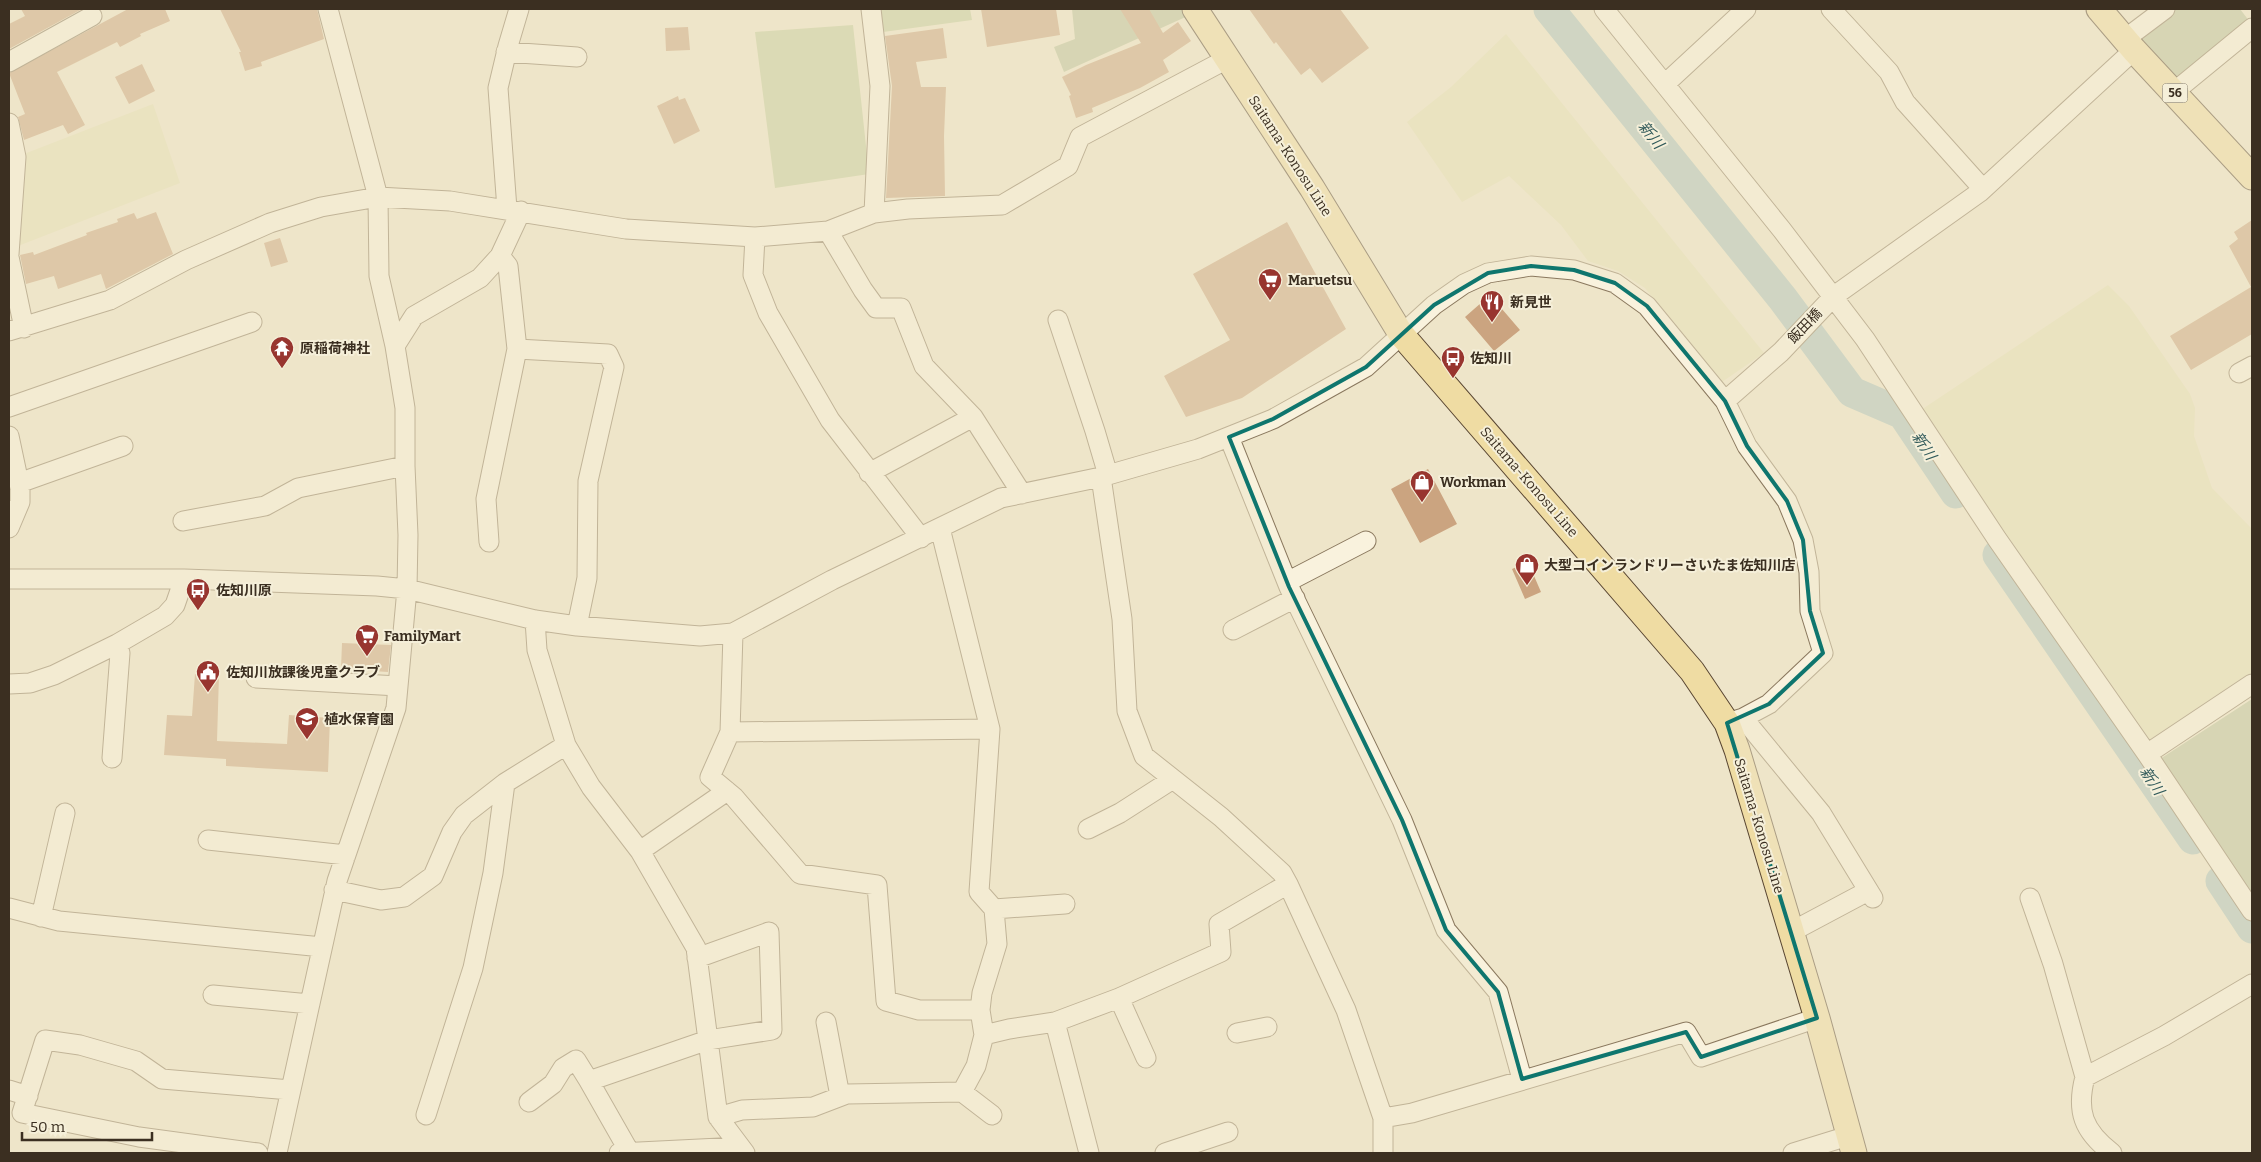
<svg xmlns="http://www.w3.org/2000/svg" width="2261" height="1162" font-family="Bitter,'Noto Sans JP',serif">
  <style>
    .farmland { fill: #e4dfb7 }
    .green { fill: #c4cc9d }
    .cemetery { fill: #bbc29b }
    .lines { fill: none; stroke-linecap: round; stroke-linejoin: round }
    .river { stroke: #aac2bd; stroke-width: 31 }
    .building { fill: #cba480 }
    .minor-casing { stroke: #8a785e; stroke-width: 21 }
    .major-casing { stroke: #594632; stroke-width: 27 }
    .minor { stroke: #f9f2dd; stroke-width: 19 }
    .major { stroke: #efdca3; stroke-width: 25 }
    .marked { fill: none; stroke: #0f766e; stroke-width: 4; stroke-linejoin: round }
    .labels { text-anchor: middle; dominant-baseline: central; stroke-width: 4; stroke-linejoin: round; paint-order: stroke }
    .shield { fill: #f5efd9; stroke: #736958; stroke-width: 1 }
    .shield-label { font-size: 12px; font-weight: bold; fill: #3b2f21 }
    .street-label { font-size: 14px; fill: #3b2f21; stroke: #f5efd9 }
    .poi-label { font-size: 14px; font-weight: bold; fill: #3b2f21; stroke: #f5efd9; text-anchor: start }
    .water-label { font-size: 15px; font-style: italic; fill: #315a5a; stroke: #f5efd9 }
  </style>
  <rect width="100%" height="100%" fill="#eee5c9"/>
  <path class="farmland" d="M1506,34L1764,353L1719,384L1645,288L1618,271L1588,261L1561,225L1509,176L1462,202L1407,122L1451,87Z
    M153,104L180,183L18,246L24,154Z
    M2108,285L2129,306L2190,394L2195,408L2194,436L2212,488L2252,529V675L2149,744L1921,410Z"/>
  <path class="green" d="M881,9H970L972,20L883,32Z
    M853,25L869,174L775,188L755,32Z"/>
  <path class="cemetery" d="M1072,9H1186L1190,15L1064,72L1054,47L1075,39Z
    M2177,9H2240L2250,22L2176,81L2137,38Z
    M2252,699V893L2160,759Z"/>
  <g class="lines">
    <path class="river" d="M1549,9L1783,299L1852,392L1903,414L1956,493
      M1998,555L2193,839
      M2221,881L2252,928"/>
  </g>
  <path class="building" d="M21,9H82L9,49V24L25,16Z
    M128,9H165L170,21L140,34L141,36L120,47L117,42L57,72L85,125L68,134L63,125L24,140L18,117L25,114L9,73Z
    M220,9H317L324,39L261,62L262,66L245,71L239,52H241Z
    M981,9H1056L1060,35L987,47Z
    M1120,9H1149L1163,33L1178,22L1191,41L1163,60L1169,72L1140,88L1092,108L1093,112L1076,118L1069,96L1071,95L1062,77L1086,65L1141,43Z
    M1249,9H1340L1369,48L1322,83L1310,68L1301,75L1276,42L1274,44Z
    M688,27L690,50L666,51L665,28Z
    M943,28L947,58L916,62L921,87H946L944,136L945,196L886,198L892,86L885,36Z
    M142,64L155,91L129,104L115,77Z
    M678,96L679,100L685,98L700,131L674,144L657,106Z
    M156,212L173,254L106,289L101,274L58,289L54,276L26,284L20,255L33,252L34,255L87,235L86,233L118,222L117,219L134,213L137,219Z
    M2252,220V334L2191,370L2170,336L2251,287L2229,246L2238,239L2234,232Z
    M1287,222L1346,329L1242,398L1186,417L1164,376L1230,340L1193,274Z
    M280,238L288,262L271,267L264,243Z
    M1490,295L1520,330L1494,351L1465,317Z
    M1428,469L1457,524L1420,543L1391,489Z
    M1528,562L1541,592L1525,599L1512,569Z
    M342,643L391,645L388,672L341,669Z
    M195,674L219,675L217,741L287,744L289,715L330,718L328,772L226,766V759L164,755L167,715L192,716Z"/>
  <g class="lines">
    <g class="minor-casing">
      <path id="minor" d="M871,9L880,86L874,213
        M1604,9L1782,230L1865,339L1997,539L2147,754L2252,911
        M1831,9L1889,72L1905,102L1983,189
        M2125,39L2165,9
        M506,52L577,57
        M9,62L92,16
        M1665,84L1746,9
        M2174,92L2252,28
        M9,123L16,157L9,254
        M507,209L498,88L508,46L519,9
        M828,231L863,290L876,308H901L924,366L973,417L1022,494
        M755,237L753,275L768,313L830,420L921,538
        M9,257L24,328
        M1058,320L1095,431L1108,475
        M9,331L110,300L186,260L270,223L321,207L378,197L450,201L626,229L755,237L828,231L874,213L908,209L1002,205L1068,166L1080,137L1227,59
        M395,346L414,316L480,278L500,256L521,211
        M517,349L608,354L614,367L588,481L587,578L577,626
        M2239,373L2252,366
        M1725,401L1781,352L1834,296L1980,192L2134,50
        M9,407L252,322
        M9,436L20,488V502L9,528
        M1229,437L1289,587L1402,820L1446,930L1498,992L1522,1079
        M869,473L973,417
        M1101,477L1122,619L1127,711L1144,756L1221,817L1282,873L1288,884L1346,1010L1383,1118V1153
        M19,483L123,446
        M183,521L265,506L298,488L405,466
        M940,528L990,729L979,892L994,909L997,944L982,993L980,1010L984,1035L976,1066L962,1092
        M489,542L486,499L517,349L508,266L500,256
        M9,579H184L377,586L407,589L535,620L577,626L700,636L733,633L832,580L1001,498L1101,477L1198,449L1273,419L1366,367L1434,305L1464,284L1488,273L1531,266L1574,270L1615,283L1647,306L1725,401L1747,446L1787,501L1803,540L1809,572L1810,611L1823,653L1769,704L1743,718L1727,723
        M1287,582L1366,541
        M535,620L537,650L566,745L591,787L640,851L696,948L718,1117L745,1153
        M1233,630L1295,598
        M733,633L730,732L710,777L734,797L800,874L877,885L886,1001L919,1010H980
        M256,678L398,686
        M9,684L30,683L54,675L117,644L165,616L175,605L184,579
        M1743,718L1821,813L1873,898
        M730,732L990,729
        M2147,754L2252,684
        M112,758L120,653L117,644
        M1088,829L1120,813L1173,779
        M208,840L346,855
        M640,851L727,791
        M334,890L381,900L404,897L433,876L452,832L464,815L505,783
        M2030,898L2053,964L2085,1077C2076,1111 2083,1131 2112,1153
        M9,908L59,921L322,947
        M994,909L1065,904
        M41,917L65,813
        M1791,932L1868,891
        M213,995L310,1004
        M1119,998L1146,1058
        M826,1022L840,1096
        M1055,1022L1089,1153
        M1237,1033L1267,1027
        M984,1035L1009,1029L1055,1022L1119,998L1221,952L1219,924L1288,884
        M2085,1077L2164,1036L2252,984
        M9,1090L28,1096
        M529,1102L553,1084L563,1068L576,1060L589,1081
        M426,1115L473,968L493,873L505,783L566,745
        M718,1117L742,1110L813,1107L847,1094L962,1092L992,1115
        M1383,1118L1412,1113L1686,1032L1701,1057L1817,1018
        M258,1153L139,1137L22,1113L45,1040L80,1045L136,1061L162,1079L290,1090
        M277,1153L337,881L396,708L407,589L408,535L405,466V408L395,346L379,276L378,197L328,9
        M619,1153L740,1147
        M630,1153L589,1081L708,1040L772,1030L769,932L697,958
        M1165,1153L1228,1132
        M1793,1153L1848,1136"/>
    </g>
    <g class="major-casing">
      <path id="major" d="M1195,9L1312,188L1401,334L1692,671L1727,723L1737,750L1817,1018L1854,1153
        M2099,9L2134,50L2252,177"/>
    </g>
    <use href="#minor" class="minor"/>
    <use href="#major" class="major"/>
  </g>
  <path d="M0 0H2261V1162H0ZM1531,266L1574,270L1615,283L1647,306L1725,401L1747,446L1787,501L1803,540L1810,611L1823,653L1769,704L1727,723L1817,1018L1701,1057L1686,1032L1522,1079L1498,992L1446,930L1402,820L1289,587L1229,437L1273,419L1366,367L1434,305L1488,273Z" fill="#eee5c9" fill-opacity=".55" fill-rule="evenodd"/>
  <path class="marked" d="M1531,266L1574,270L1615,283L1647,306L1725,401L1747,446L1787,501L1803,540L1810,611L1823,653L1769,704L1727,723L1817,1018L1701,1057L1686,1032L1522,1079L1498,992L1446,930L1402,820L1289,587L1229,437L1273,419L1366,367L1434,305L1488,273Z"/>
  <defs>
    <g id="supermarket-pin" transform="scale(1.25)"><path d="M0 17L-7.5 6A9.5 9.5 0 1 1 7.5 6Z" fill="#98352f" stroke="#f5efd9"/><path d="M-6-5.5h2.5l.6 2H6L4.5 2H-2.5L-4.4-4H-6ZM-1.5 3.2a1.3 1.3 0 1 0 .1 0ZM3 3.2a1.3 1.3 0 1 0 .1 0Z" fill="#fff"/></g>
    <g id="restaurant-pin" transform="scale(1.25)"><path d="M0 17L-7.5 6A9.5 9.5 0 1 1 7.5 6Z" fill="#98352f" stroke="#f5efd9"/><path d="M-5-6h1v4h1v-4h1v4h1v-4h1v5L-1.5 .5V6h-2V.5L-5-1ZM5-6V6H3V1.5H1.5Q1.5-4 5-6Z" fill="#fff"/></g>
    <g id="temple-pin" transform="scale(1.25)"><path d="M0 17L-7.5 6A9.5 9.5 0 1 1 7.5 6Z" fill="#98352f" stroke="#f5efd9"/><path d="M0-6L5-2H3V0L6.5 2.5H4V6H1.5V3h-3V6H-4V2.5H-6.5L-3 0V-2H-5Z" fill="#fff"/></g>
    <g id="bus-pin" transform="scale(1.25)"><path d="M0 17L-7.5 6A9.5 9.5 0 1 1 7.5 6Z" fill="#98352f" stroke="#f5efd9"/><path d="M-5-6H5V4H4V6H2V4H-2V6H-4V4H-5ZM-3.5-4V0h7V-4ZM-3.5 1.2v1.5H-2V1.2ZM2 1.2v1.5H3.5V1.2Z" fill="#fff"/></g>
    <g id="shop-pin" transform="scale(1.25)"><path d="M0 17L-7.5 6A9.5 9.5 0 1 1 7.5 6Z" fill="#98352f" stroke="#f5efd9"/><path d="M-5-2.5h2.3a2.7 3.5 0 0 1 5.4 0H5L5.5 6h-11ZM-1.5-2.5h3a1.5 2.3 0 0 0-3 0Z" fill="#fff"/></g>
    <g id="civic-pin" transform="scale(1.25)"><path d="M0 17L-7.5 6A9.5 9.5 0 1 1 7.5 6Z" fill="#98352f" stroke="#f5efd9"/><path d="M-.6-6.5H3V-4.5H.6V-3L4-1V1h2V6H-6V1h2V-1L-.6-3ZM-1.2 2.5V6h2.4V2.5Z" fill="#fff"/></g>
    <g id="school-pin" transform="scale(1.25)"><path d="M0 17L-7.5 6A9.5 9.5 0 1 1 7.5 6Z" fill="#98352f" stroke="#f5efd9"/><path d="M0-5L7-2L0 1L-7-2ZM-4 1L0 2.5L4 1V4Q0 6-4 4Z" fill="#fff"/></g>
  </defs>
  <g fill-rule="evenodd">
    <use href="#supermarket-pin" x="1270" y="280"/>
    <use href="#restaurant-pin" x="1492" y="302"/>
    <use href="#temple-pin" x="282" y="348"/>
    <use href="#bus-pin" x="1453" y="358"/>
    <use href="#shop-pin" x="1422" y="482"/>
    <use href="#shop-pin" x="1527" y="565"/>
    <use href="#bus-pin" x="198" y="590"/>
    <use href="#supermarket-pin" x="367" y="636"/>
    <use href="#civic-pin" x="208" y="672"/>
    <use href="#school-pin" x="307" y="719"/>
  </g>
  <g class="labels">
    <rect class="shield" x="2162.5" y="83.5" width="25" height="19" rx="4"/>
    <g class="shield-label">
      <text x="2175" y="93">56</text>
    </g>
    <g class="street-label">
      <text transform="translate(1290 156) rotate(57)">Saitama-Konosu Line</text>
      <text transform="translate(1805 326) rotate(-46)">飯田橋</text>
      <text transform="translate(1529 482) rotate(49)">Saitama-Konosu Line</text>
      <text transform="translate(1759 826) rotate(73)">Saitama-Konosu Line</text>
    </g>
    <g class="poi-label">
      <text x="1288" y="280">Maruetsu</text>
      <text x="1510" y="302">新見世</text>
      <text x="300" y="348">原稲荷神社</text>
      <text x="1470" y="358">佐知川</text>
      <text x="1440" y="482">Workman</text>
      <text x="1544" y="565">大型コインランドリーさいたま佐知川店</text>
      <text x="216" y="590">佐知川原</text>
      <text x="384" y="636">FamilyMart</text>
      <text x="226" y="672">佐知川放課後児童クラブ</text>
      <text x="324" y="719">植水保育園</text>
    </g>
    <g class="water-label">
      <text transform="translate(1651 135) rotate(51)">新川</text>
      <text transform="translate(1924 446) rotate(56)">新川</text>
      <text transform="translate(2152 781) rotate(56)">新川</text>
    </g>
  </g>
  <rect width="2261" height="1162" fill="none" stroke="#3b2f21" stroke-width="20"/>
  <path d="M22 1132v8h130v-8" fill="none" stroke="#3b2f21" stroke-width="2.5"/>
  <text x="30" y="1132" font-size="15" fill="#3b2f21" stroke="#f5efd9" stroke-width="4" paint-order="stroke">50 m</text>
</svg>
